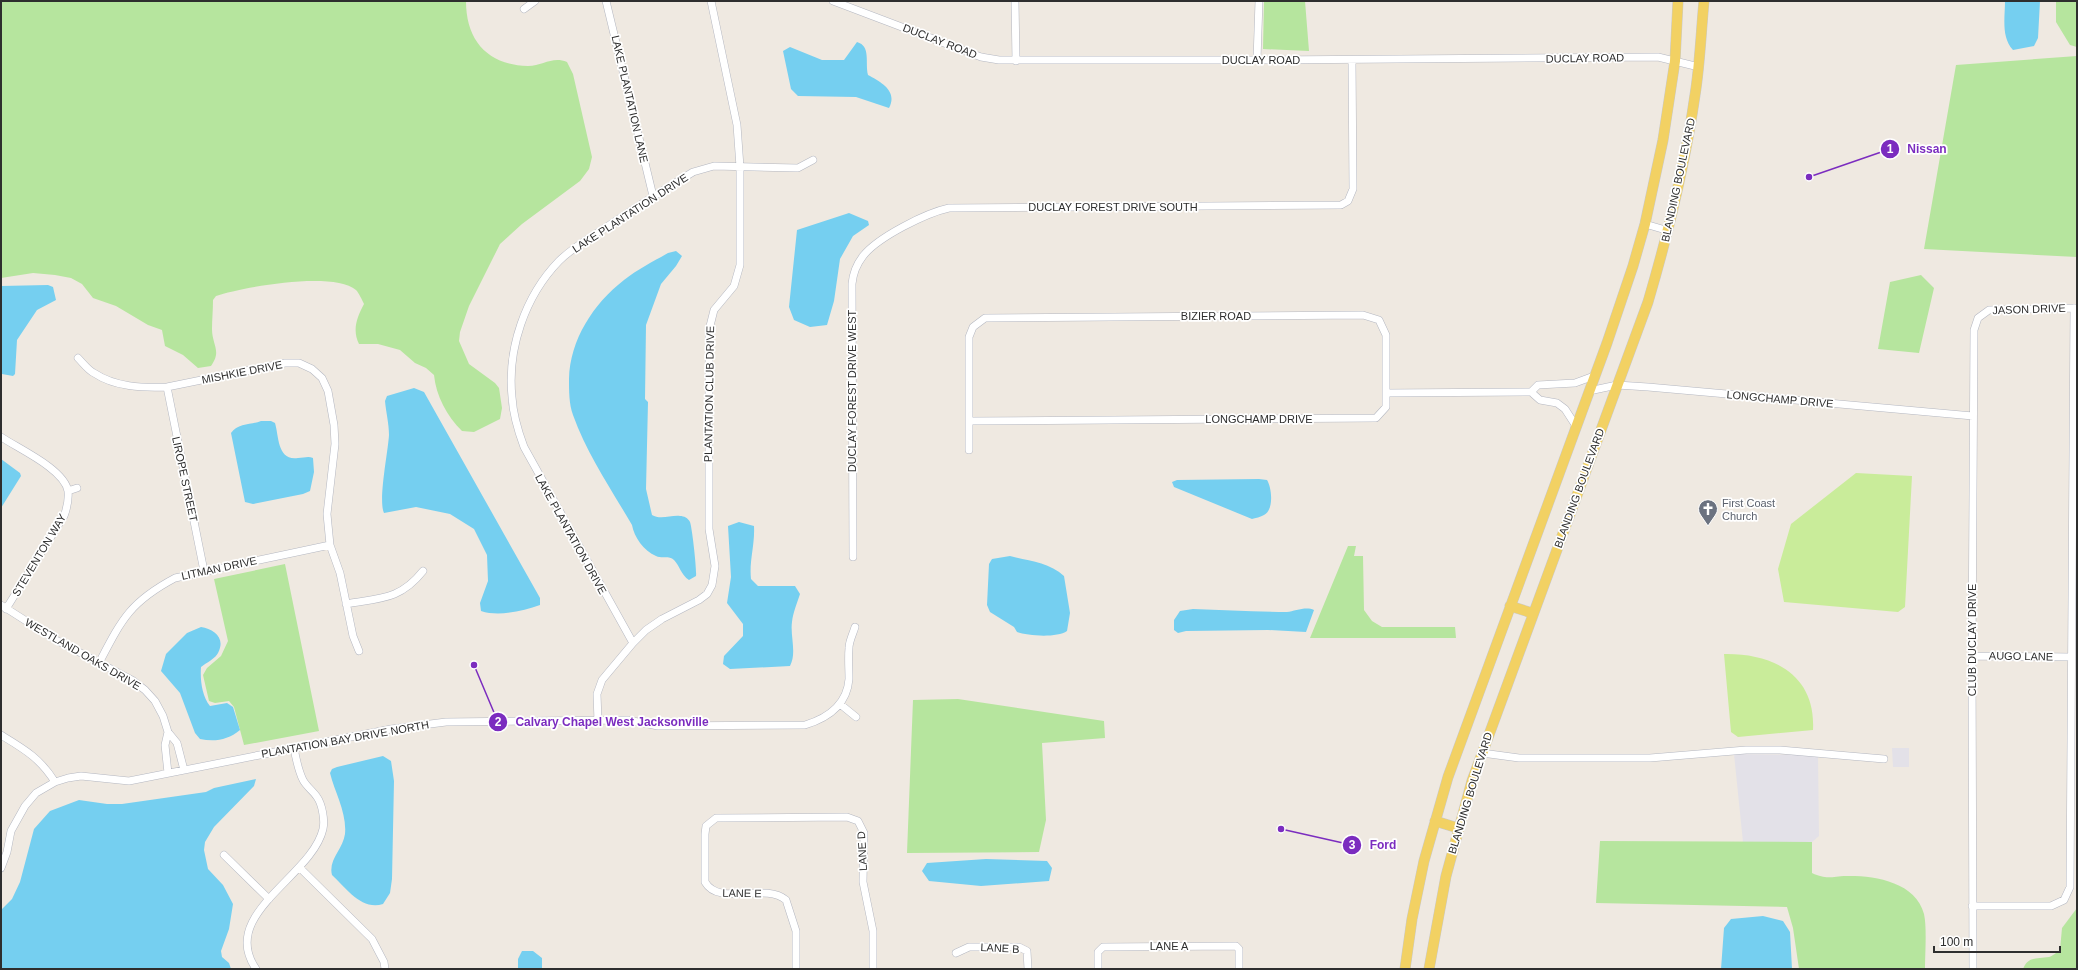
<svg xmlns="http://www.w3.org/2000/svg" width="2078" height="970" font-family="Helvetica,sans-serif">
  <style>
    .industrial { fill: #e3e1e8 }
    .green { fill: #b6e59e }
    .pitch { fill: #c9ec9a }
    .water { fill: #75cff0 }
    .lines { fill: none; stroke-linecap: round; stroke-linejoin: round }
    .minor-casing { stroke: #b4b7c1; stroke-width: 8 }
    .primary-casing { stroke: #c9c9c9; stroke-width: 11 }
    .minor { stroke: #fff; stroke-width: 7 }
    .primary { stroke: #f2d163; stroke-width: 10 }
    .labels { text-anchor: middle; dominant-baseline: central; stroke-width: 3.5; stroke-linejoin: round; paint-order: stroke }
    .street-label { font-size: 11px; fill: #2e2e2e; stroke: #fff }
    .worship-label { font-size: 11px; fill: #5b616d; stroke: #fff; text-anchor: start }
    .leader { fill: none; stroke: #7b2cbf; stroke-width: 1.5 }
    .callout-dot { fill: #7b2cbf; stroke: #fff; stroke-width: 1.5 }
    .mark-label { font-size: 12px; text-anchor: middle; font-weight: bold; fill: #fff }
    .callout-label { font-size: 12px; text-anchor: middle; font-weight: bold; fill: #7b2cbf; stroke: #fff; stroke-width: 3.5; stroke-linejoin: round; paint-order: stroke }
  </style>
  <rect width="100%" height="100%" fill="#efe9e1"/>
  <path class="industrial" d="M1892,748H1909V767H1893Z
    M1734,754L1818,755L1819,836L1812,842H1743Z"/>
  <path class="green" d="M1,1H466C466,41 488,65 528,66C543,66 552,56 567,62L573,74L592,157L589,169L580,181L522,224L500,244L469,306L460,332L459,341L469,364L495,383L499,388L502,408L500,419L474,432L462,431C447,416 436,396 434,375L426,368L415,363L400,350L378,344H359C352,330 357,317 364,304C362,300 359,293 356,290C333,271 243,287 216,296L213,300C213,310 212,320 212,329C212,345 222,351 211,366L198,368L183,355L165,346L162,330L148,325L116,306L93,298L82,284L71,278L55,275L33,273L1,278Z
    M1264,1H1305L1309,51L1263,49Z
    M2056,1H2077V47L2070,45L2056,22Z
    M2077,56V257L1924,249L1956,65Z
    M1921,275L1934,288L1919,353L1878,349L1890,282Z
    M1348,546H1356L1354,556H1363L1364,610L1372,621L1382,627H1455L1456,638H1310Z
    M285,564L319,731L244,745L234,707L229,701L215,703L209,701L203,675L207,668L221,656L228,641L214,579Z
    M958,699L1104,721L1105,738L1042,743L1046,820L1039,852L907,853L913,700Z
    M1600,841L1812,842V873C1829,881 1833,875 1850,876C1877,876 1916,883 1924,914C1927,927 1925,954 1925,969H1799L1793,928L1787,907L1596,903Z
    M2077,908V969H2023C2028,956 2037,959 2049,957C2053,956 2057,952 2060,950L2062,928Z"/>
  <path class="pitch" d="M1856,473L1912,476L1905,607L1898,612L1784,602L1778,569L1791,524Z
    M1724,654C1773,653 1816,675 1813,730L1738,737L1731,732Z"/>
  <path class="water" d="M2005,1H2040L2038,38L2034,46L2013,50C2001,37 2005,18 2005,1Z
    M857,42C871,46 865,62 868,75C881,82 898,91 889,108L856,97L798,96L791,89L783,51L790,47L822,60H844Z
    M849,213L868,221L869,225L853,236L840,259L834,301L827,325L810,327L794,320L789,307L797,230Z
    M676,251L682,256L676,266L661,284L646,325L645,399L648,402L646,489L652,515C660,520 671,515 680,516C684,516 688,518 690,522C692,527 697,570 696,576L689,580C681,575 680,566 674,560C669,555 662,559 656,556C644,551 634,537 632,525C611,489 587,454 573,415C569,404 569,391 569,379C570,340 593,304 624,280C638,269 654,261 668,253Z
    M48,285L53,287L56,300L37,310L17,340L15,374L13,376L2,374L1,286Z
    M414,388L424,392L540,598V605C522,611 499,617 481,611L480,603L488,581L487,555L474,529L450,514L416,507L384,513C378,501 388,452 389,435C389,424 386,412 385,401L387,396Z
    M261,421H271L275,423C279,436 277,461 298,458C304,458 308,456 313,458L314,472L310,491L303,494L253,504L245,502L231,433C238,423 252,425 261,421Z
    M1,459L20,473L21,476L1,508Z
    M1259,479L1267,480C1272,488 1274,510 1264,515C1261,517 1255,518 1252,519L1174,487L1172,482L1177,480Z
    M739,522L754,526C755,545 749,561 751,579L758,586H795L800,594C797,603 793,613 792,622C790,636 797,653 790,666L730,669L723,664L724,656L743,636V624L727,603L731,577L728,526Z
    M1010,556C1029,561 1049,562 1064,576L1070,613L1067,631C1057,638 1028,636 1017,632L1014,627L990,612L987,605L989,564L992,559Z
    M1193,609C1224,610 1255,612 1287,612C1295,611 1306,606 1314,610L1306,632L1268,630L1186,631L1178,633L1174,630V620L1180,611Z
    M201,627C214,629 226,638 218,653C216,658 206,663 201,667C200,680 202,696 210,706L227,703L233,707L240,730C228,740 215,742 200,739L195,733L180,693L161,671L166,654L187,633Z
    M383,756L391,761L394,781L392,879L390,893L383,904C362,911 346,888 332,875C328,860 343,849 345,834C347,813 335,793 330,773L332,769L337,767Z
    M256,779L254,786L214,827L205,842L204,850L208,869L223,885L233,904L229,929L221,951L222,957L229,963L231,969H1V910L12,899L20,882L34,829L50,811L79,800L107,804H122L206,792L214,788Z
    M986,859L1047,861L1052,868L1049,881L981,886L929,881L922,871L927,863Z
    M1763,916L1783,921L1790,932L1792,969H1721L1724,928L1731,919Z
    M522,951H533L542,958V969H518V959Z"/>
  <g class="lines">
    <g class="minor-casing">
      <path id="minor" d="M606,1L653,196
        M833,1L981,57L999,60H1257L1658,57L1699,67
        M1015,1L1016,61
        M524,9L535,1
        M1257,60L1259,1
        M1645,224L1669,231
        M78,358C83,363 88,370 94,373C115,387 142,388 167,387L285,363H299L312,369L322,378L328,391L334,425L335,444L327,514L330,545L340,573L353,636L359,651
        M167,387L204,571
        M1589,391L1617,385L1648,387L1973,416
        M1531,392L1538,385L1575,383L1594,376
        M1386,393L1531,392L1540,400L1557,403L1565,409L1576,426
        M1,437C19,449 64,469 68,491C69,500 67,508 64,516L6,609
        M969,450V337L973,327L985,318L1363,315L1379,320L1386,335V407L1376,418L970,421
        M68,491L77,488
        M853,557L852,284C853,273 856,265 863,256C878,237 926,213 949,208L1341,205L1348,201L1353,189L1352,60
        M346,604C380,598 400,600 423,571
        M1,605L56,640L132,680L145,690L155,701L163,716L168,732L177,743L184,770
        M633,643L524,447C518,431 513,414 512,397C507,349 525,296 559,261C574,246 593,236 611,224C638,206 665,189 693,172L714,166L798,168L813,160
        M1972,656L2071,657
        M99,663C122,619 130,602 175,578L330,545
        M840,704L856,717
        M598,721L597,694L602,680L633,643L646,630L662,619L699,600L707,594L712,585L715,566L709,529V330L714,310L734,286L740,265V167L737,125L711,1
        M1,735C24,749 40,758 55,782
        M1482,753L1519,758H1650L1746,750H1780L1884,759
        M168,773L165,745L168,732
        M224,855L269,899
        M1,868L7,852L11,831L25,806L36,793L55,782L68,778L81,776L129,781L391,729L446,722L628,720L658,726L805,725C828,718 847,705 849,679C849,669 848,658 849,648C849,641 853,634 855,627
        M300,868L372,939L384,962L385,969
        M1972,906H2051L2064,900L2070,887L2074,308
        M956,953L969,947H1019L1027,951L1028,969
        M256,969C218,914 312,877 323,829C325,820 322,804 317,797C313,791 306,786 303,780C298,770 296,759 294,748
        M796,969V931L786,900C765,882 719,907 705,882V834L706,826L716,818L847,817L858,821L864,833L863,882L873,931V969
        M1098,969V952L1103,947L1236,946L1239,949V969
        M1973,969L1972,656L1974,330L1978,318L1989,310L2077,308"/>
    </g>
    <g class="primary-casing">
      <path id="primary" d="M1510,606L1532,613
        M1435,821L1458,828
        M1405,969L1412,919L1424,861L1448,777L1607,343L1633,266L1645,224L1663,140L1675,61L1678,1
        M1429,969L1446,876L1472,781L1648,302C1668,234 1685,165 1695,95C1700,64 1701,32 1704,1"/>
    </g>
    <use href="#minor" class="minor"/>
    <use href="#primary" class="primary"/>
  </g>
  <defs>
    <g id="church-pin" transform="scale(1)"><path d="M0 17L-7.5 6A9.5 9.5 0 1 1 7.5 6Z" fill="#6b7280" stroke="#fff"/><path d="M-1.2-6h2.4v3.5h3.3v2.4h-3.3V6h-2.4V-.1h-3.3v-2.4h3.3Z" fill="#fff"/></g>
  </defs>
  <g fill-rule="evenodd">
    <use href="#church-pin" x="1708" y="509"/>
  </g>
  <g class="labels">
    <g class="street-label">
      <text transform="translate(940 41) rotate(21)">DUCLAY ROAD</text>
      <text transform="translate(1585 58) rotate(-1)">DUCLAY ROAD</text>
      <text x="1261" y="60">DUCLAY ROAD</text>
      <text transform="translate(630 99) rotate(77)">LAKE PLANTATION LANE</text>
      <text transform="translate(1678 180) rotate(-78)">BLANDING BOULEVARD</text>
      <text x="1113" y="207">DUCLAY FOREST DRIVE SOUTH</text>
      <text transform="translate(630 213) rotate(-33)">LAKE PLANTATION DRIVE</text>
      <text transform="translate(2029 309) rotate(-2)">JASON DRIVE</text>
      <text x="1216" y="316">BIZIER ROAD</text>
      <text transform="translate(242 372) rotate(-11)">MISHKIE DRIVE</text>
      <text transform="translate(852 391) rotate(-90)">DUCLAY FOREST DRIVE WEST</text>
      <text transform="translate(709 394) rotate(-89)">PLANTATION CLUB DRIVE</text>
      <text transform="translate(1780 399) rotate(5)">LONGCHAMP DRIVE</text>
      <text x="1259" y="419">LONGCHAMP DRIVE</text>
      <text transform="translate(185 479) rotate(78)">LIROPE STREET</text>
      <text transform="translate(1579 488) rotate(-70)">BLANDING BOULEVARD</text>
      <text transform="translate(571 534) rotate(61)">LAKE PLANTATION DRIVE</text>
      <text transform="translate(39 555) rotate(-59)">STEVENTON WAY</text>
      <text transform="translate(219 568) rotate(-12)">LITMAN DRIVE</text>
      <text transform="translate(1972 640) rotate(-90)">CLUB DUCLAY DRIVE</text>
      <text transform="translate(83 654) rotate(30)">WESTLAND OAKS DRIVE</text>
      <text transform="translate(2021 656) rotate(1)">AUGO LANE</text>
      <text transform="translate(345 739) rotate(-10)">PLANTATION BAY DRIVE NORTH</text>
      <text transform="translate(1470 793) rotate(-73)">BLANDING BOULEVARD</text>
      <text transform="translate(862 851) rotate(-93)">LANE D</text>
      <text transform="translate(742 893) rotate(1)">LANE E</text>
      <text x="1169" y="946">LANE A</text>
      <text transform="translate(1000 948) rotate(3)">LANE B</text>
    </g>
    <g class="worship-label">
      <text x="1722" y="503">First Coast<tspan x="1722" dy="13">Church</tspan></text>
    </g>
  </g>
  <path class="leader" d="M1809 177L1890 149M474 665L498 722M1281 829L1352 845"/>
  <g class="callout-dot">
    <circle cx="1809" cy="177" r="4"/>
    <circle cx="474" cy="665" r="4"/>
    <circle cx="1281" cy="829" r="4"/>
    <circle cx="1890" cy="149" r="10"/>
    <circle cx="498" cy="722" r="10"/>
    <circle cx="1352" cy="845" r="10"/>
  </g>
  <g class="mark-label">
    <text x="1890" y="153">1</text>
    <text x="498" y="726">2</text>
    <text x="1352" y="849">3</text>
  </g>
  <g class="callout-label">
    <text x="1927" y="153">Nissan</text>
    <text x="612" y="726">Calvary Chapel West Jacksonville</text>
    <text x="1383" y="849">Ford</text>
  </g>
  <rect width="2078" height="970" fill="none" stroke="#2e2e2e" stroke-width="4"/>
  <path d="M1934 946v6h126v-6" fill="none" stroke="#2e2e2e" stroke-width="2"/>
  <text x="1940" y="946" font-size="12" fill="#2e2e2e" stroke="#ffffff" stroke-width="3" paint-order="stroke">100 m</text>
</svg>
